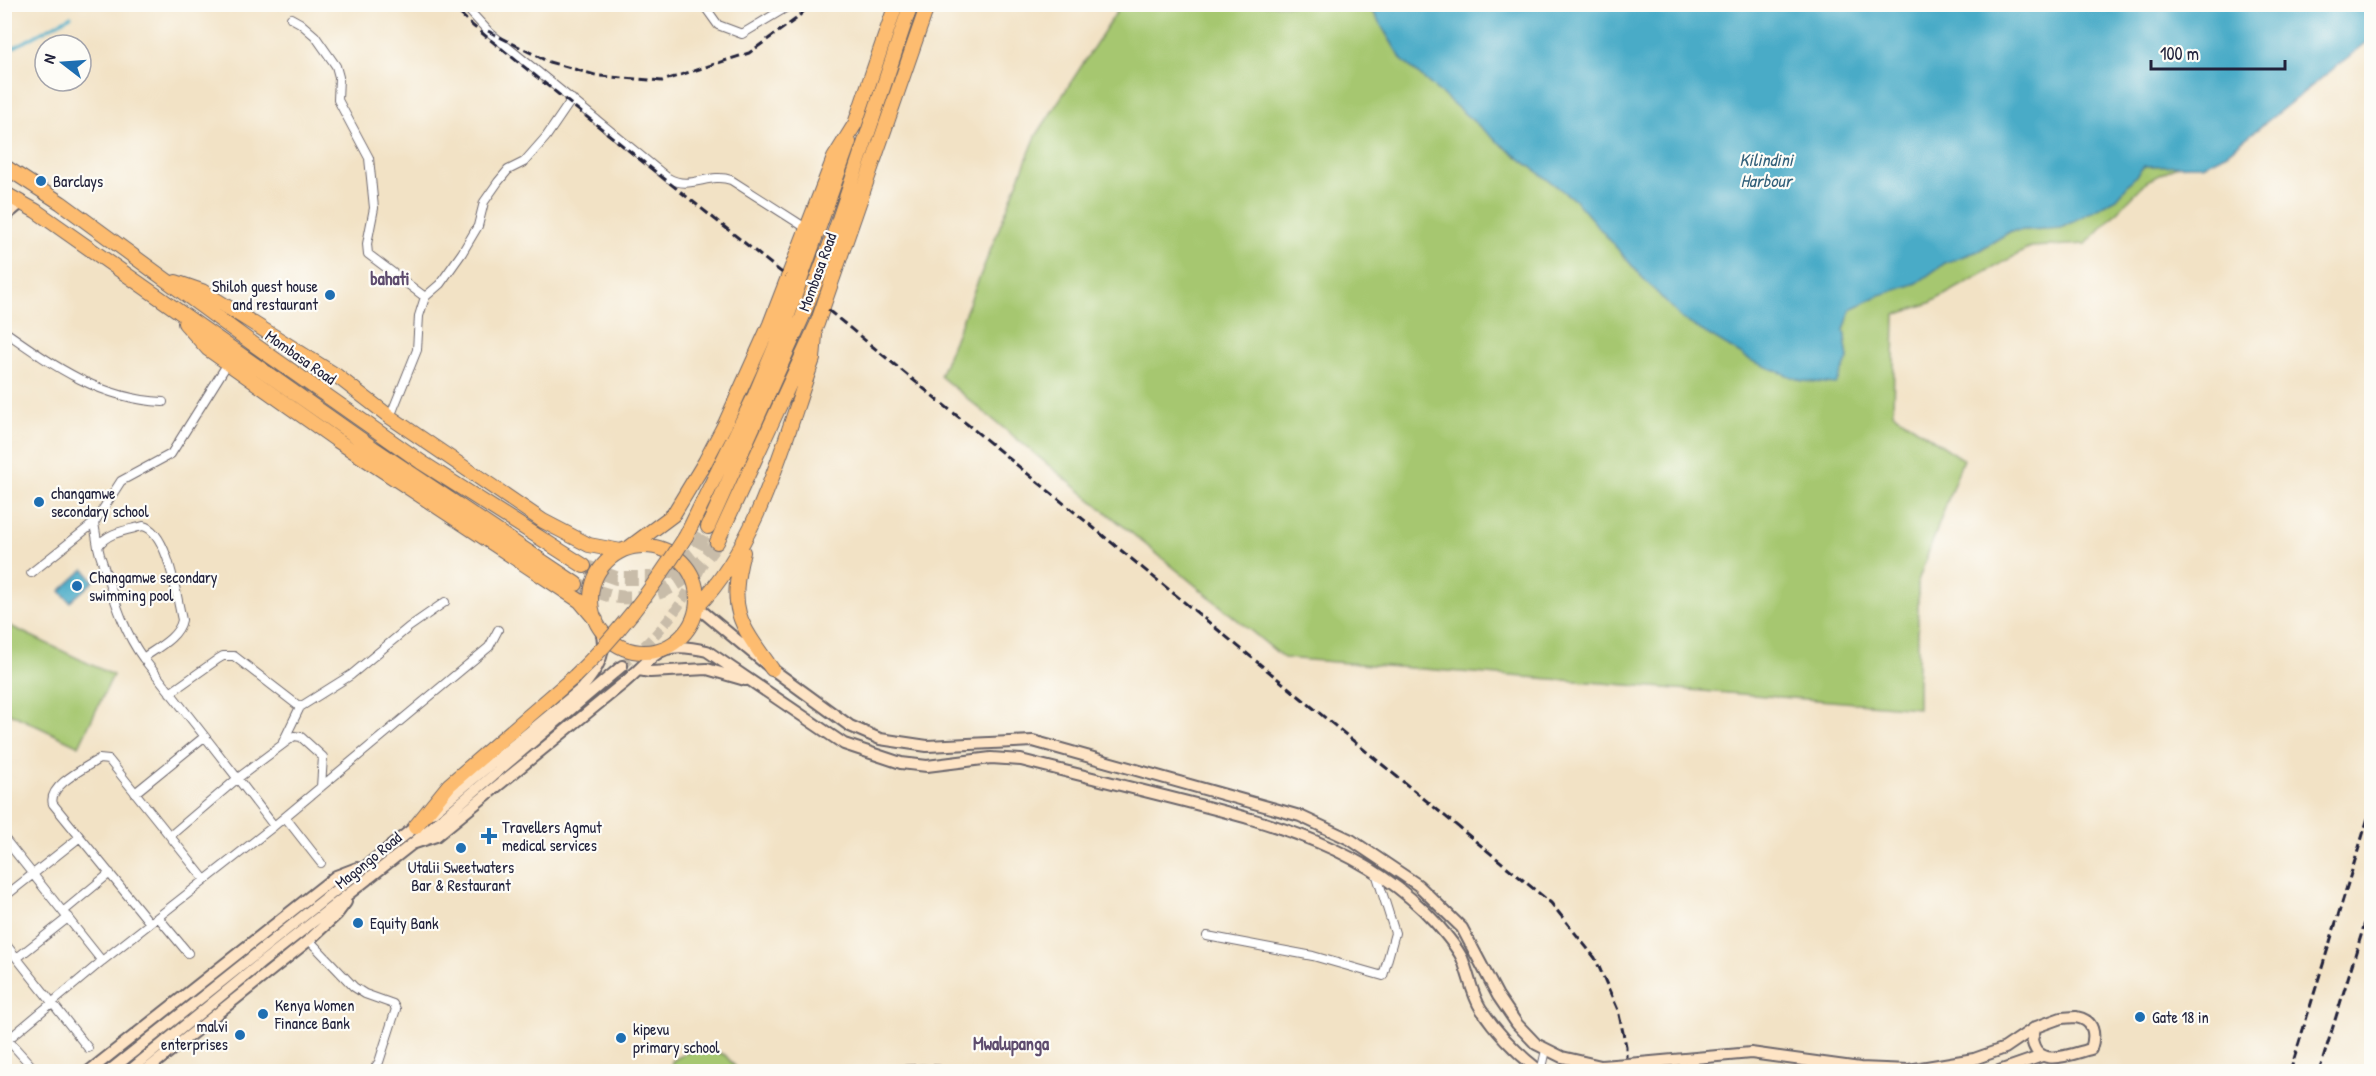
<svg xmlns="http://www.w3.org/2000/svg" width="2376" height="1076" font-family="'Patrick Hand',sans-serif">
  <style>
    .green { fill: #a6c76f; stroke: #647455; stroke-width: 1.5 }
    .water { fill: #48abc7; stroke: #356681; stroke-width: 1.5 }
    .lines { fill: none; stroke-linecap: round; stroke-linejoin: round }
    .stream { stroke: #48abc7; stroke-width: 3 }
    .secondary-tunnel { stroke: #c8bca9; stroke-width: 10; stroke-dasharray: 10 5; stroke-linecap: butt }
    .trunk-tunnel { stroke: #c8bca9; stroke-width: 14; stroke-dasharray: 14 7; stroke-linecap: butt }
    .minor-casing { stroke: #6b656b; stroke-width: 10 }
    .secondary-casing { stroke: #6b656b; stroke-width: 14 }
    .trunk-casing { stroke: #6b656b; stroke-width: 16 }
    .minor { stroke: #fff; stroke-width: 8 }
    .secondary { stroke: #fee4c5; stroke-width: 10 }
    .trunk { stroke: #fdbc6f; stroke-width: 14 }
    .rail { stroke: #22223b; stroke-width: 3; stroke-dasharray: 9 4.5; stroke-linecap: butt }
    .secondary-bridge-casing { stroke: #6b656b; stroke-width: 14; stroke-linecap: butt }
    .trunk-bridge-casing { stroke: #6b656b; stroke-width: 16; stroke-linecap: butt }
    .secondary-bridge { stroke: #fee4c5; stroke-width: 10 }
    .trunk-bridge { stroke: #fdbc6f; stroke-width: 14 }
    .poi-dot { fill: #1f6fb2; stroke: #fdfcf7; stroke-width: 2 }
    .labels { text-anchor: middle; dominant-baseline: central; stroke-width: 4.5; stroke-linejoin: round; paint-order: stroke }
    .poi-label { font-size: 16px; fill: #22223b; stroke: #fdfcf7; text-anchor: start }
    .street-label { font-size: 16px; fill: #22223b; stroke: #fdfcf7 }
    .water-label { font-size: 18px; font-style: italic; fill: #33607a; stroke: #fdfcf7 }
    .neighbourhood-label { font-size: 18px; font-weight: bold; fill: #5e4c6e; stroke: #fdfcf7 }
  </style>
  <rect width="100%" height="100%" fill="#fdfcf7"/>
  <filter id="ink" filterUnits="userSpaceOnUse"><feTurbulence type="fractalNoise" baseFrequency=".0167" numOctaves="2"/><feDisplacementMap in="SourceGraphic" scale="12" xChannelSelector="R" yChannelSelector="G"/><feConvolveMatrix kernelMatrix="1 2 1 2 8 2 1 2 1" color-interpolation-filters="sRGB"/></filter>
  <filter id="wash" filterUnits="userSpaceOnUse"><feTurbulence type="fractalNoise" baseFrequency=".008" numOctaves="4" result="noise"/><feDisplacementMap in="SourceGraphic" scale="24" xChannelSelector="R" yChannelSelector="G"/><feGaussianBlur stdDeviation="1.35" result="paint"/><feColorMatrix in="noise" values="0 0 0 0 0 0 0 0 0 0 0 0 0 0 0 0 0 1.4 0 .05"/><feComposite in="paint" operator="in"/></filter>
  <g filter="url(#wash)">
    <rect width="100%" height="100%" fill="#f2e2c5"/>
    <path class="green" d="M1121,5H1369L1402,60L1493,138L1576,201L1642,277L1848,359L1844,330L1851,309L1880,295L1917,283L1945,263L1978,251L2011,231L2061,228L2117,198L2144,166L2179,165L2147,181L2086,244L2031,247L1930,303L1895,315L1893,413L1963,459L1918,581V708L1284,658L940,376L1036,136Z
      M4,623L113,675L79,746L5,711Z
      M698,1046L725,1055L739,1071H671L672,1061Z"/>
    <path class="water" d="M2371,4V39L2227,153L2203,165L2144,166L2117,198L2061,228L2011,231L1978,251L1945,263L1917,283L1880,295L1851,309L1844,330L1848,359L1836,384L1802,381L1752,361L1682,319L1642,277L1576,201L1493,138L1402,60L1369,5Z
      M84,569L94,581L70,602L60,591Z"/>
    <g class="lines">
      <path class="stream" d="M4,53L71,16"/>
    </g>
  </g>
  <g filter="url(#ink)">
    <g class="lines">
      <path class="secondary-tunnel" d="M622,666C661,632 682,608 704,561"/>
      <path class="trunk-tunnel" d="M584,566L616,578H652L673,570L694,553L708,527
        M576,584C588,588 600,593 612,596C658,604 692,580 717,542"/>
      <g class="minor-casing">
        <path id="minor" d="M463,4L489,32L668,178C690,191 709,172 731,180L806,228
          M703,4L718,25L742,34L792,4
          M291,18L300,23L315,36L336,66L339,77L338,100L369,158L374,208L367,244L368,254L425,297
          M4,331C54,366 100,399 163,402
          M390,417L417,350L419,316L425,297L440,284L462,253L478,226L484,202L498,182L508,170L524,162L546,137L572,99
          M94,523L121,481L171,454L228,363
          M31,573L94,523L98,547
          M143,658C157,648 179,637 182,620C177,599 168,531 143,526C129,530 106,532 98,547L100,555C112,590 121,628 143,658C187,714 231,769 274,826
          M170,693L218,659L223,656H234L300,707
          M283,742L300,707L351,675L409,627L445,602
          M135,793L204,737
          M285,817L321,863
          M170,836L238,778L294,736L301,737L323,757L321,787
          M4,838L102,961
          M4,897L80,837
          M64,911L110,873
          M158,917L188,953
          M150,923L53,804C47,786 85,768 99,759L109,760L205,880
          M1207,936L1313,956L1383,976L1395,933L1376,873
          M309,940L354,987L365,994L393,1004L396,1009L379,1062L372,1072
          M4,942L88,1048
          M17,958L69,917
          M8,1040L36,1071
          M4,1043L102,961L274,826L489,647L498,630
          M891,1072C911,1068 934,1068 953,1072
          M1541,1072L1546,1050"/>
      </g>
      <g class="secondary-casing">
        <path id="secondary" d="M4,217L21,203
          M697,607L772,669L850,726L880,739L927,746L1033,741L1300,816L1351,840L1418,885L1462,928L1498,996L1517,1024L1536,1044L1562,1057L1601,1066
          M639,670L650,672L707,669L745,680
          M432,813L581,689C596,672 608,653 601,631
          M412,844L436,836L625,682C658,653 660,640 707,651L844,744L901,763L927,766L991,758L1021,760C1073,773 1124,786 1176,799C1270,823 1366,846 1435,922C1444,932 1456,946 1462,958C1469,975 1472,995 1481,1009C1497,1033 1519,1055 1541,1072
          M2076,1017C2094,1020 2096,1034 2091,1049C2071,1054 2037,1070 2032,1039L2036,1027L2061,1018Z
          M1640,1063L1751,1053L1860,1068L1909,1070L1974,1059L2005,1048L2036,1027
          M88,1072L336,876L357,868
          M108,1072L420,823
          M128,1072L261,963L412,844L622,666
          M144,1072L309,940L337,914L346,902
          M1996,1072L2042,1056"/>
      </g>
      <g class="trunk-casing">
        <path id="trunk" d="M4,166L61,203L256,346L421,462L584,566
          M4,193L36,211L373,448L576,584
          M176,282L202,291L337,376L390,417L543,521L589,545L621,551
          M185,323L208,349L338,441L580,601L596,620
          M708,527L802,318L834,234L911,4
          M686,536L755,395L784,326L849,142
          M717,542L817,324L928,4
          M591 599a53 53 0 1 1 106 0a53 53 0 1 1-106 0Z
          M630,547L673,515L705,462L725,424L770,324L834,158L855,124L896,4
          M743,552C728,610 739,623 772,669
          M697,607C760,541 783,443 813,359L815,335
          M415,827L449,785L575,676"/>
      </g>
      <use href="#minor" class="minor"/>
      <use href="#secondary" class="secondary"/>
      <use href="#trunk" class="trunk"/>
      <path class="rail" d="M450,4L473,26L786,276
        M488,31L549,62L599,76L662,81L749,53L796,19L811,4
        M828,310L1551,903L1595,958L1618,1010L1626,1046V1072
        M2290,1072L2372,805
        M2319,1072L2372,900"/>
      <g class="secondary-bridge-casing">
        <path id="secondary-bridge" d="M1601,1066L1640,1063"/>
      </g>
      <g class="trunk-bridge-casing">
        <path id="trunk-bridge" d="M575,676C619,634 654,587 686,536"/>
      </g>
      <use href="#secondary-bridge" class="secondary-bridge"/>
      <use href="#trunk-bridge" class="trunk-bridge"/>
    </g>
  </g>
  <g class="poi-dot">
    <circle cx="41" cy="181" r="6"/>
    <circle cx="330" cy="295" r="6"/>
    <circle cx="39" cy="502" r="6"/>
    <circle cx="77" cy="586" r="6"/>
    <path d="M486 827h6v6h6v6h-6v6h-6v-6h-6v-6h6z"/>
    <circle cx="461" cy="848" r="6"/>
    <circle cx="358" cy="923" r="6"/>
    <circle cx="263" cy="1014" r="6"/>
    <circle cx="2140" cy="1017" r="6"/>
    <circle cx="240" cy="1035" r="6"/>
    <circle cx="621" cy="1038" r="6"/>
  </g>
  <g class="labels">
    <g class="poi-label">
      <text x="53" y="181">Barclays</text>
      <text x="318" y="286" text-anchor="end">Shiloh guest house<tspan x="318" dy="18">and restaurant</tspan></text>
      <text x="51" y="493">changamwe<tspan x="51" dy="18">secondary school</tspan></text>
      <text x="89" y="577">Changamwe secondary<tspan x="89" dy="18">swimming pool</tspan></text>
      <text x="502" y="827">Travellers Agmut<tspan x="502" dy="18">medical services</tspan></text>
      <text x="461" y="867" text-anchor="middle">Utalii Sweetwaters<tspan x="461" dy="18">Bar &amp; Restaurant</tspan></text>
      <text x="370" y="923">Equity Bank</text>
      <text x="275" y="1005">Kenya Women<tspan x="275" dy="18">Finance Bank</tspan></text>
      <text x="2152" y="1017">Gate 18 in</text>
      <text x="228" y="1026" text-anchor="end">malvi<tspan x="228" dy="18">enterprises</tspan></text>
      <text x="633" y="1029">kipevu<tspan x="633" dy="18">primary school</tspan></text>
    </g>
    <g class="street-label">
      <text transform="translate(817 272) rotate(-70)">Mombasa Road</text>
      <text transform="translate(301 357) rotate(35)">Mombasa Road</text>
      <text transform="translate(368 860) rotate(-39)">Magongo Road</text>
    </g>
    <g class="water-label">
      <text x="1766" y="159">Kilindini<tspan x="1766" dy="21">Harbour</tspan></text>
    </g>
    <g class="neighbourhood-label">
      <text x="390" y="278">bahati</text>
      <text x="1011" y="1043">Mwalupanga</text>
    </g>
  </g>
  <rect width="2376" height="1076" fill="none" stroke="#fdfcf7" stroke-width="24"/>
  <g transform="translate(63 63) rotate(287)"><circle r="28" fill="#fdfcf7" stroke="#a5a5ac" stroke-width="1.5"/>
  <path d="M0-4.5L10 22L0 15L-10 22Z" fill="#1f6fb2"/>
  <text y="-9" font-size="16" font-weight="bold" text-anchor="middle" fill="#22223b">N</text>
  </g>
  <path d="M2151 60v9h134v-9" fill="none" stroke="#22223b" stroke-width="3"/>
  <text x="2160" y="60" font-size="18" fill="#22223b" stroke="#fdfcf7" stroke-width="4.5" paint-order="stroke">100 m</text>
</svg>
